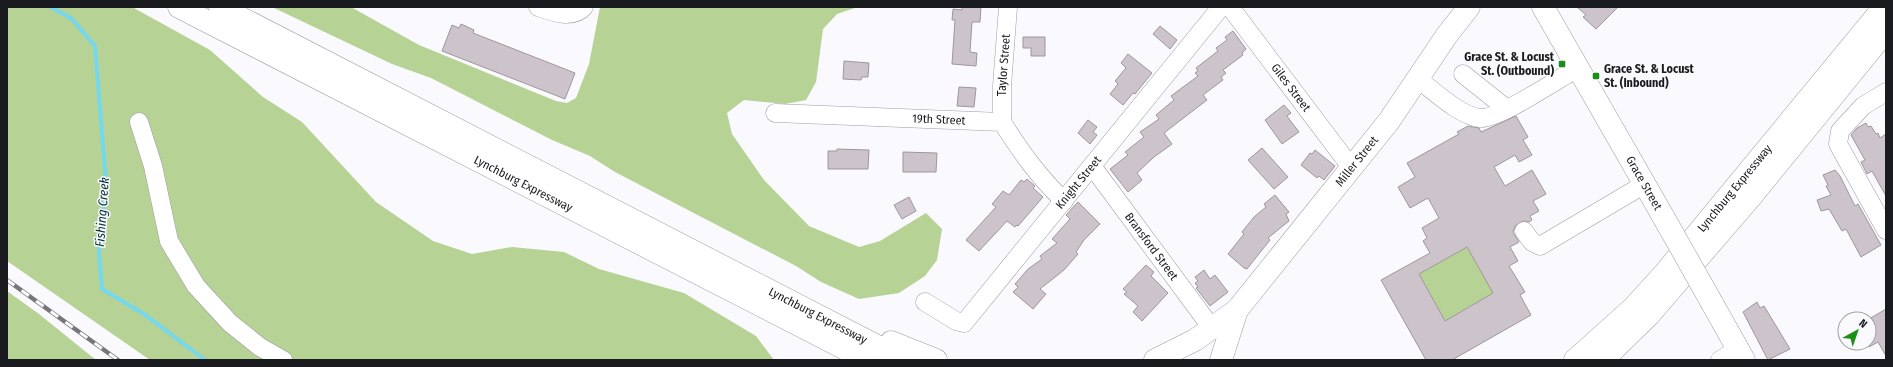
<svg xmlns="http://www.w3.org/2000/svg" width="1893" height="367" font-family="'Fira Sans Condensed',sans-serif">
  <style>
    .green { fill: #b6d294 }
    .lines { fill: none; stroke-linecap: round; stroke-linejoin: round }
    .stream { stroke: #74d8ef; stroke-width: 4 }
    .building { fill: #cdc4cb; stroke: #9e969c; fill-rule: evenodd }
    .minor-casing { stroke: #9c9da6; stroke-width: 19 }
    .major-casing { stroke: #9c9da6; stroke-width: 23 }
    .highway-casing { stroke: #9c9da6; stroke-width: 23 }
    .minor { stroke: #fff; stroke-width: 18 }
    .major { stroke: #fff; stroke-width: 22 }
    .highway { stroke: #fff; stroke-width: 22 }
    .rail-casing { stroke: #77777b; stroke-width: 4.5 }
    .rail { stroke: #fafafe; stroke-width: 3; stroke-dasharray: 9; stroke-linecap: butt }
    .major-bridge-casing { stroke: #9c9da6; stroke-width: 23; stroke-linecap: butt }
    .major-bridge { stroke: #fff; stroke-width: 22 }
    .poi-dot { fill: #1b8f18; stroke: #fafafe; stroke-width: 1.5 }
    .labels { text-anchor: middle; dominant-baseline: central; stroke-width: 3; stroke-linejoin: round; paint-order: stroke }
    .poi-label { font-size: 12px; font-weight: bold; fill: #1a1b1e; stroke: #fafafe; text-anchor: end }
    .street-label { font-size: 12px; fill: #1a1b1e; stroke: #fafafe }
    .water-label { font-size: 13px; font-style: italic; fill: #00323c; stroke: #fafafe }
  </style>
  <rect width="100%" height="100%" fill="#fafafe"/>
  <path class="green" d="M7,7H132L210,50L263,97L302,122L376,202L433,241L472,254L512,247L564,252L599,269L684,293L756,336L774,360H150L7,261Z
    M272,7H351L419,45L556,101L567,103L576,98L589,64L600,7H858L837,14L823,29L816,82L806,100L785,104L744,100L727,113L732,134L764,180L809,226L859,247L880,241L926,213L942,229L937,260L925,276L899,293L859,299L821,282L796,266L615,172L590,156L552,140L431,78L392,64Z
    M1467,247L1487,282L1502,288L1445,321L1419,274Z
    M7,291L39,314L96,360H7Z"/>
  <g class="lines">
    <path class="stream" d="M51,7L72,19L95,46L106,183L99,254L102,289L144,314L205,360"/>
  </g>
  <path class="building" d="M962,7H981L980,22H972L970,52L977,53L976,66L952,64L955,20H952L953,9L962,10Z
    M1577,7H1618L1596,29L1583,17L1586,15Z
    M461,24L474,30L473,33L575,73L565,99L442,51L452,25L459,28Z
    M1160,26L1177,40L1170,49L1153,34Z
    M1233,31L1246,49L1242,53L1243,55L1223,70L1226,73L1221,77L1223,80L1203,95L1207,100L1164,133L1172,144L1154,157L1137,173L1142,180L1128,192L1110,169L1128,155L1125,152L1144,137L1140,132L1159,119L1156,115L1174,100L1171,96L1198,76L1195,73L1198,71L1196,68L1218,51L1216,48L1227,40L1225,37Z
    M1023,37H1045V56H1031V48H1023Z
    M1128,54L1152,73L1135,94L1133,93L1123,105L1110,94L1118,84L1115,81L1126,68L1121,63Z
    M844,61L869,63L868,77H862L861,80L843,79Z
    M959,87L976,88L974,107L957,106Z
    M1284,105L1291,113L1287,116L1289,119L1299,132L1282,144L1265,120Z
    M1516,116L1528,137L1523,140L1532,155L1519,162L1515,155L1494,167L1505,186L1532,170L1546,194L1533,201L1539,211L1530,216L1532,220L1529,222L1523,221L1515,226L1513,232L1519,242L1510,247L1518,261L1509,266L1525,292L1520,295L1531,315L1452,360H1426L1381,280L1430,253L1423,241L1427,238L1422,228L1439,218L1428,198L1410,208L1398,187L1415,177L1407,163L1459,134L1457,132L1468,126L1479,128L1481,132ZM1467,247L1493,293L1445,321L1419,274Z
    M1088,120L1097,127L1093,132L1097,135L1090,144L1078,133Z
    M1866,123L1868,127L1871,126L1876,134L1878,133L1880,138L1886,134V196L1872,171L1867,174L1861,162L1865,160L1851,135L1857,128Z
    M1262,148L1288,177L1274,189L1248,160Z
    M837,149L869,150L868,169H828V151H837Z
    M1315,150L1335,166L1324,180L1319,176L1317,178L1301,165L1310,153L1312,154Z
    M903,152L937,153L936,172H903Z
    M1835,170L1840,176L1855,206L1858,204L1881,245L1861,257L1846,229L1842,231L1829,209L1821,211L1817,200L1831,195L1826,186L1828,185L1823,175Z
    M1027,179L1035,186L1033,188L1043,197L1018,226L1017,225L1015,227L1007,221L979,251L966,240L996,207L992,204L1003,191L1009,195L1021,180L1024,182Z
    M1275,195L1289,212L1286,214L1289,221L1268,238L1270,240L1258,255L1247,269L1244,268L1228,254L1244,234L1242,232L1254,217L1266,207L1264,204Z
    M909,197L916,211L902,219L894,205Z
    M1078,202L1100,224L1084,240L1076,252L1078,254L1064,270L1040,289L1046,294L1033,309L1013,292L1018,287L1015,284L1028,269L1042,259L1040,256L1057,243L1052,239L1070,219L1066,215Z
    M1146,265L1154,272L1151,276L1168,293L1142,321L1133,312L1138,306L1124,294L1127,292L1123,289Z
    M1204,270L1210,279L1215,275L1228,292L1210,306L1196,288L1198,287L1195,283L1198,281L1195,277Z
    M1757,302L1760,308L1764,306L1790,349L1768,360L1743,312Z
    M1886,309V356L1878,342L1869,347V319Z"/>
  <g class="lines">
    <g class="minor-casing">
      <g id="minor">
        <path d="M538,7C552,12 572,20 584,7"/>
        <path id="s1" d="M1230,7L1351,167"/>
        <path d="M1463,74L1507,109"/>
        <path d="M1418,79C1434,91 1460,116 1480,118C1498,120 1559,78 1578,68"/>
        <path d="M1886,92L1863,106L1840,131L1838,144L1886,230"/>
        <path id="s2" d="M775,113L1002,122C1021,152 1038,176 1064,201"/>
        <path d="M139,122L153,166L169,241L196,286L230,323L260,347L283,360"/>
        <path id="s3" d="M1002,122V86L1008,7"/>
        <path id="s4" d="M1092,166L1211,327"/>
        <path d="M1524,231L1532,242L1540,246L1645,184"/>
        <path id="s5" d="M925,302L956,321L964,323L1221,7"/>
        <path d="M1720,360L1738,349"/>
      </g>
    </g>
    <g class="major-casing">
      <g id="major">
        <path id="s6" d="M1543,7L1664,218"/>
        <path d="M1712,303L1744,360"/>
        <path id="s7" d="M1237,310L1389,121L1447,35L1469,7"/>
      </g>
    </g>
    <g class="highway-casing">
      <g id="highway">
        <path id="s8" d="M179,7L867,360"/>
        <path id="s9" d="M220,7L904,360"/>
        <path d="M891,342L936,360"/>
        <path d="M1155,360L1195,340L1237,310"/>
        <path d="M1221,360L1237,310"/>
        <path id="s10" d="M1575,360L1633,308L1664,274L1884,7"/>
        <path d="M1603,360L1649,315L1750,198L1886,31"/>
      </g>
    </g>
    <use href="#minor" class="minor"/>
    <use href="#major" class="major"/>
    <use href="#highway" class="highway"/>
    <g class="rail-casing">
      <path id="rail" d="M7,280L118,360"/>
    </g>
    <use href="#rail" class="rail"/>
    <g class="major-bridge-casing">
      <path id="major-bridge" d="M1664,218L1712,303"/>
    </g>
    <use href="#major-bridge" class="major-bridge"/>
  </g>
  <g class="poi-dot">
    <rect x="1558" y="60" width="8" height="8" rx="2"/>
    <rect x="1592" y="72" width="8" height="8" rx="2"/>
  </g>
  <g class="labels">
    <g class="poi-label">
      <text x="1554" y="57">Grace St. &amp; Locust<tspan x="1554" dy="14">St. (Outbound)</tspan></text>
      <text x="1604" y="69" text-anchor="start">Grace St. &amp; Locust<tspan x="1604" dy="14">St. (Inbound)</tspan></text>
    </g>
    <g class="street-label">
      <text stroke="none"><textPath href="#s3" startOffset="57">Taylor Street</textPath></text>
      <text stroke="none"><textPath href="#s1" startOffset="101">Giles Street</textPath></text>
      <text stroke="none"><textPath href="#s2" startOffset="164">19th Street</textPath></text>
      <text stroke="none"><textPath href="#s7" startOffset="191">Miller Street</textPath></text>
      <text stroke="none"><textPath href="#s5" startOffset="226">Knight Street</textPath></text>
      <text stroke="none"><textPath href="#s6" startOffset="203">Grace Street</textPath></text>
      <text stroke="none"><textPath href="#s8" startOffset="387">Lynchburg Expressway</textPath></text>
      <text stroke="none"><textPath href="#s10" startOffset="235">Lynchburg Expressway</textPath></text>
      <text stroke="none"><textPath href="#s4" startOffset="100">Bransford Street</textPath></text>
      <text stroke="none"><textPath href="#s9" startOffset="673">Lynchburg Expressway</textPath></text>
    </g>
    <g class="water-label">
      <text transform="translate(102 212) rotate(-86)">Fishing Creek</text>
    </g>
  </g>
  <rect width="1893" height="367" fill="none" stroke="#1a1b1e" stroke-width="16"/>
  <g transform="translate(1857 331) rotate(40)"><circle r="19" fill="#fafafe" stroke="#a0a1a4"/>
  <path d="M0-3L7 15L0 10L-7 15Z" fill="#1b8f18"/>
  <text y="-6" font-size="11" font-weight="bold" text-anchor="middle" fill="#1a1b1e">N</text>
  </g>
</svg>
